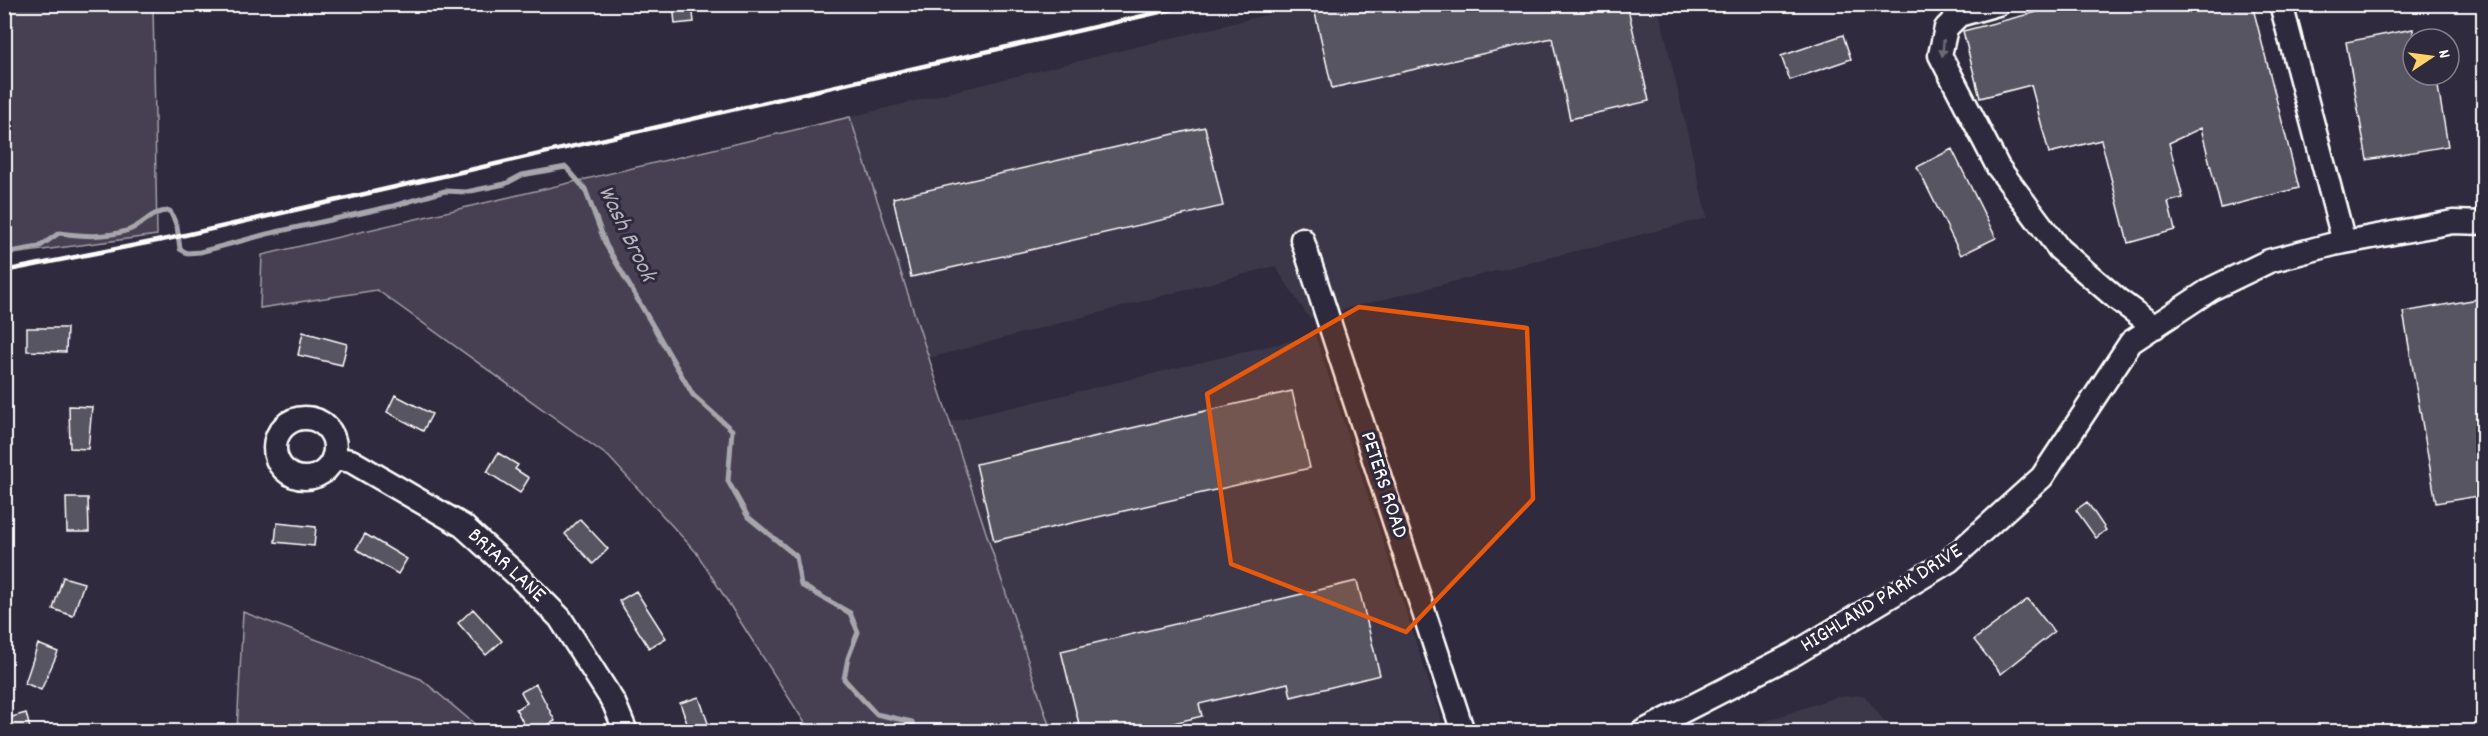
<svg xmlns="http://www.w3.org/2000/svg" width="2488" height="736" font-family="Dekko,sans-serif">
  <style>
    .built { fill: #3c3749 }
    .green { fill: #464152; stroke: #a2a0a8; stroke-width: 1.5 }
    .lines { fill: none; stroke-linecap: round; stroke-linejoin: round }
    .stream { stroke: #a7a6ad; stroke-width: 5 }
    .building { fill: #595564; stroke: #fff; stroke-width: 1.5 }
    .minor-casing { stroke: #fff; stroke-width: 27 }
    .minor { stroke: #2f2a3d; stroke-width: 22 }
    .rail { stroke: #fff; stroke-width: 4.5 }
    .oneway { fill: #6d6a77 }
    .marked { fill: #e8590c; fill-opacity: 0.2; stroke: #e8590c; stroke-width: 4.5; stroke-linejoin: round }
    .labels { text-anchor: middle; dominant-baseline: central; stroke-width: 6; stroke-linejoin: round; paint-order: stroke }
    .street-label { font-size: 22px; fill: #fff; stroke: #2f2a3d }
    .water-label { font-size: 24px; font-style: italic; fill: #b6b4bb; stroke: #2f2a3d }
  </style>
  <rect width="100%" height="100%" fill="#2f2a3d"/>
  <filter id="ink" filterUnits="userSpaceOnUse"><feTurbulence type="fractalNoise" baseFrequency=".0167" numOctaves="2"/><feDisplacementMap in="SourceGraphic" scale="12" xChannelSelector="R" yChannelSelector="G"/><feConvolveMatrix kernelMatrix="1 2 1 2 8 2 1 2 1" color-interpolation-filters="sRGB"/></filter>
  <g filter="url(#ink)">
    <path class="built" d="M1306,5H1658L1707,218L1309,318L1275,266L929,358L850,117Z
      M1315,335L1445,731H1051L950,422Z
      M1864,695L1892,731H1736L1836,697Z"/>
    <path class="green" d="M4,5H153L157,235L5,255Z
      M850,117L1051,731H810L696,552L609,457L377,290L260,308L262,255Z
      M243,612L421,679L483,731H237Z"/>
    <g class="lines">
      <path class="stream" d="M4,253L39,247L59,233C83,236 105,238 129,230C145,224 152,210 170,211L177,226L180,249L187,253L200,252L267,234L393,206L445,191L466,192L505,184L522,175L566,167L585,189L606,245L693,395L732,430L728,481L748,517L796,556L801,585L850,613L858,632L848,658L844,679L876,714L912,722L915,732"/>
    </g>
    <path class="building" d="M673,4H692L694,22L675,24Z
      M1313,4H1627L1649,101L1570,119L1552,38L1332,88Z
      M2068,4H2252L2299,188L2221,208L2201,128L2169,143L2183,198L2168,202L2175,230L2128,243L2101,140L2049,153L2031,85L1980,98L1963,31Z
      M2413,29V75H2436L2448,146L2367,160L2346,42Z
      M1843,35L1851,59L1790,80L1781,56Z
      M1205,127L1223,206L911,277L893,198Z
      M1952,149L1996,238L1961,255L1917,167Z
      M2484,298V495L2436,503L2403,312Z
      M27,328H67L66,352L27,351Z
      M303,332L347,344L342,365L298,355Z
      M1292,391L1310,468L994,541L976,464Z
      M395,395L432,414L423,431L387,412Z
      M69,406L92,407L88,449L70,448Z
      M498,453L518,465L515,469L529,478L520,493L487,472Z
      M66,498H88L89,532H67Z
      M2087,502L2106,530L2096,538L2076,510Z
      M580,519L608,549L593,564L565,534Z
      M277,523L316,527L314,546L275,542Z
      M365,534L407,559L398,574L356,549Z
      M63,577L84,583L73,616L53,609Z
      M1357,581L1380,675L1291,697L1288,683L1199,704L1202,716L1138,732H1081L1061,651Z
      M636,591L666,638L649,648L619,601Z
      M2028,599L2054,632L2001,674L1974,640Z
      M473,609L502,641L486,655L458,623Z
      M38,644L58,652L41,690L25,683Z
      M536,684L555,721L535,732H528L516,709L527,703L521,692Z
      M699,697L711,732H690L680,703Z
      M26,713L31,732H9L5,719Z"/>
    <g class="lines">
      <g class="minor-casing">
        <path id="minor" d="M1998,4L1959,15L1946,28L1940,55L1998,167L2059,249L2117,299L2155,327
          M2281,4L2344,242
          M1302,239L1463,732
          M275 448a30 30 0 1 1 60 0a30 30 0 1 1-60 0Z
          M333,458L351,461L463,526L516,574L560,618L614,703L626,732
          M1642,732L1794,654L1949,561L2042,477L2131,342L2211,289L2269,261L2334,244L2453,222L2484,223"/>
      </g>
      <use href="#minor" class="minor"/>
      <path class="rail" d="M4,271L172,238L1195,4"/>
    </g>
    <defs><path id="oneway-solid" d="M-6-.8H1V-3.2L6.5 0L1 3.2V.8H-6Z" transform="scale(1.5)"/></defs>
    <use class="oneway" href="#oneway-solid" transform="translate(1943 48) rotate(95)"/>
  </g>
  <path class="marked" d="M1359,307L1527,328L1533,499L1406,632L1231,564L1207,394Z"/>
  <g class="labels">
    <g class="street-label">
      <text transform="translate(1383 485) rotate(72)">PETERS ROAD</text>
      <text transform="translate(506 566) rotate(43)">BRIAR LANE</text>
      <text transform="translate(1882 599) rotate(-32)">HIGHLAND PARK DRIVE</text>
    </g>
    <g class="water-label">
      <text transform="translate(626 234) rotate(64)">Wash Brook</text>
    </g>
  </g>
  <rect width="2488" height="736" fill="none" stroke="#2f2a3d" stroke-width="24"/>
  <rect x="12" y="12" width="2464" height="712" fill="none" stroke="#fff" stroke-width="2" filter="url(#ink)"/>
  <g transform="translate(2431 57) rotate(77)"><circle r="28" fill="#2f2a3d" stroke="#827f8b" stroke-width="1.5"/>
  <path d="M0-4.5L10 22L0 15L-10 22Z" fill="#ffd166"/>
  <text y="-9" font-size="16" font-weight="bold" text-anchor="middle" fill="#ffffff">N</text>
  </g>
</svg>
